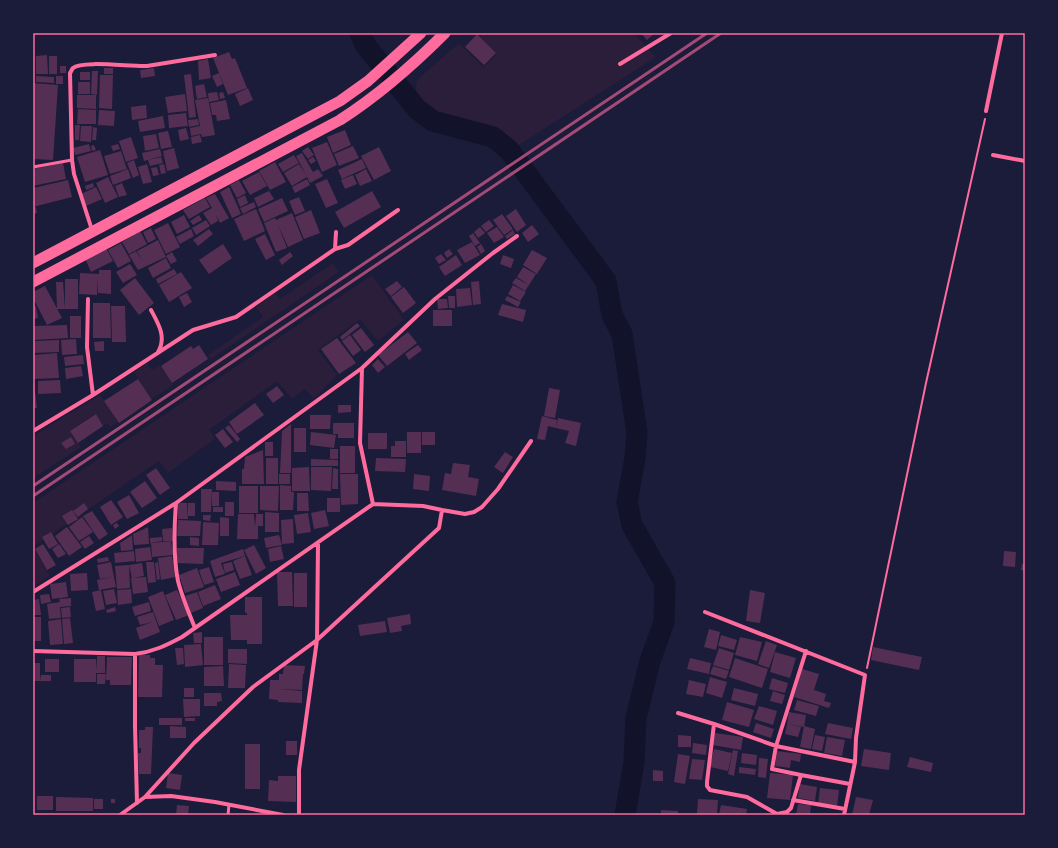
<svg xmlns="http://www.w3.org/2000/svg" width="1058" height="848" font-family="'Varela Round',sans-serif">
  <style>
    .green { fill: #2a1e3b }
    .lines { fill: none; stroke-linecap: round; stroke-linejoin: round }
    .river { stroke: #12122b; stroke-width: 21 }
    .building { fill: #542f53 }
    .path { stroke: #ff6b9d; stroke-width: 2 }
    .service { stroke: #ff6b9d; stroke-width: 3 }
    .minor { stroke: #ff6b9d; stroke-width: 4 }
    .trunk { stroke: #ff6b9d; stroke-width: 11 }
    .rail { stroke: #a44b75; stroke-width: 3 }
    .neatline { fill: none; stroke: #ff6b9d; stroke-width: 1.5 }
  </style>
  <rect width="100%" height="100%" fill="#1b1b3a"/>
  <path class="green" d="M483,33H634L656,57L508,152L504,153L499,151L486,139L454,125L428,109L426,110L420,107L414,101L417,80L459,43L483,67L497,54L480,36Z
    M333,263L339,272L211,359L208,355L263,317L256,307L275,293L280,299Z
    M372,275L404,320L378,341L360,319L318,350L337,375L314,399L305,389L292,399L277,381L209,430L215,439L168,473L159,461L33,547V503Z
    M147,363L152,370L160,365L173,385L152,399L134,372Z
    M100,395L118,422L110,427L107,423L103,426L95,414L71,430L81,447L33,478V436Z
    M33,547L50,576L33,587Z"/>
  <g class="lines">
    <path class="river" d="M360,33L366,46L417,109L433,121L493,137L509,150L606,281L612,315L622,334L637,433L635,458L627,502L632,525L665,583L664,622L650,661L636,718L634,762L625,815"/>
  </g>
  <path class="building" d="M641,33H655L647,40Z
    M477,34L496,53L484,65L465,47Z
    M229,52L232,59L235,58L247,88L228,95L213,58Z
    M47,55L48,74H36V56Z
    M49,56H57V74H49Z
    M208,59L211,78L199,80L198,61Z
    M60,66H66V73H60Z
    M104,68H113V74H104Z
    M154,68L155,76L141,78L140,70Z
    M92,71H98L97,95L91,94Z
    M80,72H90V80H80Z
    M219,73L223,84L217,87L212,76Z
    M191,74L196,117L189,118L184,75Z
    M100,75H113L112,109L99,108Z
    M36,76L54,77V83L36,82Z
    M56,76H63V84H56Z
    M78,82H90V94H78Z
    M33,83L58,85L53,160L33,159Z
    M204,84L207,97L197,99L195,86Z
    M248,88L253,100L240,106L235,94Z
    M217,92L219,100L209,102L208,93Z
    M223,92L225,98L220,99L219,93Z
    M185,94L187,111L168,113L165,97Z
    M77,95H96V109L77,108Z
    M208,98L215,135L202,137L201,134L191,136L190,128L200,126L195,100Z
    M226,100L230,119L217,121L216,115H212L210,103Z
    M146,105L147,118L132,120L131,107Z
    M78,109L96,110V124H77Z
    M99,110L115,111L114,126L98,125Z
    M186,113L188,126L169,128L168,115Z
    M163,116L165,128L140,132L138,121Z
    M198,119L199,125L189,127L188,120Z
    M75,125H80L79,140H75Z
    M81,126H92L91,142L80,141Z
    M93,127L97,128L96,140H92Z
    M186,128L189,139L180,141L178,130Z
    M345,130L351,145L333,153L327,137Z
    M168,131L172,147L161,149L158,133Z
    M156,134L159,148L145,151L143,136Z
    M200,135L202,142L192,144L191,137Z
    M131,137L138,158L126,162L119,141Z
    M327,142L337,165L322,172L312,148Z
    M89,144L91,151L75,155L73,148Z
    M118,144L120,149L113,151L111,146Z
    M94,145L96,150L92,151L91,146Z
    M353,146L359,158L339,166L334,154Z
    M308,147L314,155L308,159L302,151Z
    M379,147L391,171L374,180L361,156Z
    M174,148L179,168L167,171L163,151Z
    M160,149L162,156L144,161L142,153Z
    M100,150L108,175L85,182L77,157Z
    M121,151L127,169L110,174L104,156Z
    M302,153L313,172L318,169L323,176L310,183L307,177L292,186L284,173L299,164L306,175L296,156Z
    M294,155L299,163L283,172L278,164Z
    M161,157L163,163L150,166L148,160Z
    M313,157L316,161L311,164L308,160Z
    M362,159L366,168L342,179L338,170Z
    M134,160L139,175L133,178L127,163Z
    M275,162L286,182L270,190L259,171Z
    M63,163L66,179L33,186V169Z
    M147,164L152,182L143,184L138,167Z
    M164,164L166,173L161,174L159,165Z
    M157,167L159,175L153,176L151,168Z
    M128,169L131,178L113,185L110,176Z
    M366,169L372,181L360,186L355,175Z
    M259,172L267,186L250,195L242,181Z
    M353,175L357,184L345,189L341,180Z
    M108,177L118,197L105,203L96,183Z
    M307,179L310,185L295,193L292,187Z
    M327,179L338,203L326,208L315,184Z
    M68,180L72,197L33,207V188Z
    M239,180L246,193L237,198L230,185Z
    M93,183L94,187L86,190L85,186Z
    M122,183L127,195L119,197L115,186Z
    M96,187L102,199L86,206L81,194Z
    M229,187L241,214L232,218L220,192Z
    M269,191L274,199L258,207L254,198Z
    M372,191L381,207L344,228L335,212Z
    M215,194L229,218L220,223L216,215L218,221L211,225L203,213L212,208L206,198Z
    M245,195L248,203L240,207L237,199Z
    M299,197L305,211L295,215L289,201Z
    M205,198L210,207L189,219L183,210Z
    M282,198L288,211L264,222L258,209Z
    M254,202L256,207L243,214L240,208Z
    M36,207L37,213L33,214V208Z
    M256,209L265,231L244,241L234,219Z
    M516,209L526,225L517,232L506,216Z
    M311,210L320,233L304,239L295,217Z
    M292,213L303,240L288,247L278,225L287,248L276,252L264,223L275,218L276,220Z
    M502,214L513,229L504,235L493,220Z
    M184,215L190,227L177,234L171,222Z
    M199,215L202,220L193,225L190,221Z
    M206,220L210,226L196,235L192,228Z
    M489,220L494,226L486,232L481,226Z
    M168,223L180,247L166,254L154,230Z
    M532,225L539,234L528,242L522,233Z
    M480,227L485,233L478,238L474,232Z
    M497,227L504,237L494,243L487,233Z
    M151,228L156,239L148,243L143,232Z
    M191,229L194,236L180,244L176,237Z
    M209,229L213,234L198,246L193,240Z
    M513,230L515,234L507,239L505,236Z
    M140,231L147,244L129,254L122,242Z
    M473,233L480,243L475,246L469,236Z
    M265,234L275,255L266,260L255,239Z
    M158,240L166,257L138,270L129,255L136,251L143,262L137,251Z
    M472,242L480,255L465,263L457,250Z
    M121,243L131,261L118,268L108,250Z
    M223,244L232,258L209,274L199,260Z
    M481,244L485,251L481,254L477,247Z
    M105,246L113,261L91,272L84,256Z
    M449,249L453,254L447,258L444,253Z
    M532,250L547,258L537,274L523,265Z
    M172,252L177,261L171,264L166,256Z
    M290,252L293,256L282,265L279,260Z
    M441,254L446,260L439,264L435,258Z
    M456,255L462,265L445,276L439,267Z
    M503,255L514,259L511,268L500,264Z
    M166,258L171,268L153,278L148,268Z
    M130,264L137,275L123,283L116,272Z
    M523,267L536,274L529,285L517,277Z
    M174,269L177,274L158,284L156,279Z
    M99,270H111V294L98,293V278L97,295L79,294L80,273L99,274Z
    M181,272L192,288L169,302L159,285Z
    M135,278L154,303L139,315L120,290Z
    M516,278L529,285L525,291L512,283Z
    M65,279H78V309H65Z
    M397,281L402,287L391,296L385,289Z
    M479,281L481,304L473,305L471,282Z
    M56,282H63L65,309H57Z
    M513,285L526,292L520,301L508,294Z
    M45,286L62,318L47,325L33,298V292Z
    M404,287L416,303L403,313L391,297Z
    M470,288L472,305L457,307L456,289Z
    M187,293L192,302L184,307L179,297Z
    M448,296H455V308H449Z
    M507,296L521,302L518,307L505,300Z
    M437,299H447L448,308L438,309Z
    M93,303H110L111,338H93Z
    M502,304L526,310L523,322L498,315Z
    M36,306L38,318L33,319V307Z
    M111,306H125L126,342H112Z
    M433,310H452V326H433Z
    M70,316H81V338H70Z
    M357,323L360,326L342,340L340,337Z
    M67,325L68,338L33,340V326Z
    M361,328L374,345L365,352L352,335Z
    M408,332L417,343L387,366L378,355Z
    M350,335L361,350L353,356L342,341Z
    M337,338L356,363L339,374L321,349Z
    M76,339L77,354L62,355L61,340Z
    M59,340V352L33,353V341Z
    M104,341V351H95L94,342Z
    M199,345L208,359L172,383L161,366L191,346L193,349Z
    M418,345L422,350L409,360L405,354Z
    M57,353L59,378L33,379V355Z
    M83,355L84,364L65,366L64,357Z
    M378,359L385,367L378,373L372,365Z
    M81,366L83,376L66,379L65,368Z
    M138,379L152,400L119,423L104,401Z
    M60,380L61,393L38,394V381Z
    M34,382L37,408H33V383Z
    M277,386L284,395L273,403L266,394Z
    M549,388L560,390L555,418L544,416Z
    M255,403L264,415L237,434L229,422Z
    M338,405H351V412L338,413Z
    M96,414L103,426L78,443L70,431Z
    M310,415H331L330,429H310Z
    M542,416L557,420L556,428L548,426L545,440L537,439Z
    M558,418L581,423L576,446L565,443L569,431L556,428Z
    M333,423H354V438H338V434H333Z
    M291,424V473H280L282,431Z
    M229,425L240,439L237,442L225,428Z
    M294,428H306V452H294Z
    M223,429L233,442L225,448L215,435Z
    M311,432L336,435L334,448L310,445Z
    M407,432H421V453H407Z
    M422,432H435V445H422Z
    M368,433H387V449H368Z
    M71,437L75,444L66,449L61,443Z
    M395,441H406V457H391V446H395Z
    M265,442H273V456H265Z
    M340,446H355V473H340Z
    M330,449H338V459H330Z
    M263,450L264,484H242V469H244L245,457Z
    M505,452L513,457L503,473L494,467Z
    M266,458H278V484H266Z
    M376,458L406,459L405,472L375,471Z
    M311,459L338,460V466H311Z
    M453,463L470,465L468,477L479,479L476,496L442,490L445,473L451,474Z
    M309,467L310,491H292V468Z
    M311,467H332L331,491L311,490Z
    M156,468L170,488L160,495L146,475Z
    M333,468L338,469V489H332Z
    M279,474H290V484H279Z
    M340,474H358V504L341,505Z
    M414,474L430,476L429,491L413,489Z
    M145,481L157,498L142,508L130,492Z
    M216,481L236,482V491L216,490Z
    M280,485L291,486V492H294L293,510H280Z
    M239,486H258V513H239Z
    M260,486H279L278,511L260,510Z
    M201,489H212L211,512H201Z
    M212,492H219V506H212Z
    M297,493H308L309,511H297Z
    M129,495L139,513L127,519L117,502Z
    M327,498H340V512H327Z
    M111,500L123,517L111,525L100,507Z
    M225,502H234V516H225Z
    M84,503L88,509L78,517L73,511Z
    M178,503H187L188,519H178Z
    M188,503H195V516H188Z
    M213,507H223V512H213Z
    M72,510L78,519L68,525L62,516Z
    M325,510L329,526L314,529L311,513Z
    M92,511L108,534L99,540L83,516Z
    M265,512L279,513V532H265Z
    M308,513L311,532L297,534L294,515Z
    M238,514H254L255,527L256,514H263V526H258V539H237Z
    M203,515H211L210,521L203,520Z
    M82,517L93,532L79,541L69,527Z
    M220,517L229,518V536H220Z
    M293,519L294,543L282,544L281,520Z
    M178,520L201,521L200,536H177Z
    M203,522L219,523L218,545H202Z
    M117,523L119,526L115,529L113,525Z
    M67,527L82,547L69,556L55,536Z
    M148,527L149,544L134,545L133,534Z
    M172,528L173,541H163L162,529Z
    M51,532L58,544L49,549L42,537Z
    M132,535L133,550L121,551L120,543Z
    M279,535L282,545L266,548L264,538Z
    M89,536L94,543L85,549L80,542Z
    M162,537V541L150,543V538Z
    M190,537L199,538V546L190,545Z
    M171,541L173,555L152,557L151,543Z
    M43,544L56,565L47,570L35,549Z
    M59,544L66,554L58,558L52,549Z
    M254,545L266,568L256,574L244,550Z
    M281,546L284,559L270,562L268,549Z
    M150,547L152,560L136,562L135,549Z
    M177,548H204L203,564L177,563Z
    M243,549L245,556L221,563L225,574L215,577L210,561Z
    M134,551L135,561L115,563L114,553Z
    M1004,551L1016,552L1015,567L1003,566Z
    M172,556L175,577L161,580L158,558Z
    M245,556L252,575L240,579L233,561Z
    M108,557L109,561L98,563L97,559Z
    M111,562L114,577L100,579L97,565Z
    M146,562H154L156,582L148,583Z
    M158,562L160,579L157,580L155,563Z
    M232,562L234,570L225,573L223,564Z
    M142,563L144,576L132,578L129,565Z
    M1022,564H1025V571L1021,570Z
    M129,565L130,588L117,589L115,566Z
    M209,567L214,582L204,585L199,570Z
    M197,568L204,587L185,593L179,575Z
    M235,572L240,585L221,592L216,579Z
    M277,572H292L293,606H278Z
    M87,573L88,590L71,591L70,574Z
    M294,573H307V607H294Z
    M114,577L116,587L99,590L97,580Z
    M146,577L148,592L133,594L131,578Z
    M66,582L68,597L52,599L50,584Z
    M215,585L221,599L203,606L198,592Z
    M114,589L117,603L106,605L103,591Z
    M131,589L132,603L118,605L117,590Z
    M101,590L105,609L96,611L92,592Z
    M177,590L189,615L176,620L165,595Z
    M750,590L765,593L760,623L746,621Z
    M163,591L174,620L159,626L148,597Z
    M197,592L203,608L191,613L185,596Z
    M49,594L51,602L41,604L40,595Z
    M245,597H262V644H247V640H231L230,615H247V613H245Z
    M71,598V606L60,607L61,618L49,619L47,604L60,602L59,599Z
    M39,599L41,615H33V600Z
    M149,602L151,611L135,616L132,607Z
    M70,607L71,617L62,618L61,608Z
    M115,607L116,611L107,613L106,610Z
    M153,612L160,632L140,640L136,628L152,622L140,625L137,617Z
    M410,614L411,624L401,626L402,631L390,633L387,618Z
    M33,617H41V641H33Z
    M70,618L73,643L64,644L62,619Z
    M61,619L63,644L50,645L48,621Z
    M385,621L387,632L360,636L358,625Z
    M709,629L720,632L716,650L704,647Z
    M202,632V643H194L193,633Z
    M721,635L737,640L734,650L718,646Z
    M204,637H223V665H204Z
    M740,637L762,642L757,661L735,655Z
    M766,641L777,645L769,668L758,664Z
    M201,644L203,665L185,667L184,645Z
    M873,647L922,657L919,670L871,660Z
    M175,648H183L184,664L177,665Z
    M719,648L734,653L729,670L713,665Z
    M228,649H247V664L228,663Z
    M775,652L796,658L790,678L770,672Z
    M139,655H150V658H155V665H163L162,697H138Z
    M97,656H105V673H96V682H74V659H96L97,671Z
    M107,657H132L131,685H110V680H106Z
    M690,658L711,663L709,674L687,669Z
    M735,658L768,669L762,688L729,677Z
    M45,659H59V672H45Z
    M33,663H40V681H33Z
    M229,664L246,665L245,688H228Z
    M284,665L305,666L304,674H303L302,690L278,689L302,691V703L278,702V700L269,699L270,680H279V674H283Z
    M223,666L224,686H204V667Z
    M713,666L729,671L726,679L710,674Z
    M802,669L819,674L814,690L826,694L824,701L831,703L829,708L794,697Z
    M97,674H106L105,684H97Z
    M41,675H51V681H40Z
    M710,677L727,682L722,698L706,693Z
    M772,678L788,683L785,693L769,689Z
    M689,680L706,684L703,697L686,694Z
    M184,688H194V697H184Z
    M734,688L758,694L755,706L731,700Z
    M773,691L785,695L782,704L770,701Z
    M204,693H221L222,701L217,702V706H204Z
    M183,699H200V716L184,717Z
    M797,700L819,706L816,716L794,710Z
    M727,702L754,710L749,727L722,720Z
    M759,706L777,711L773,725L754,719Z
    M789,712L806,715L804,727L787,724Z
    M159,718H182V725H159Z
    M185,718H195V721H185Z
    M756,723L774,729L771,738L753,732Z
    M828,723L853,728L851,739L825,734Z
    M787,724L801,727L798,737L785,734Z
    M170,726L186,727V738H170Z
    M804,726L815,729L811,749L800,747Z
    M145,727H153L151,774H139L138,753H141V748H139V730H145Z
    M715,733L743,737L741,750L713,745Z
    M678,735L691,736V747H678Z
    M815,735L825,737L822,751L812,749Z
    M827,737L845,740L842,756L824,753Z
    M286,741H297V755H286Z
    M693,743L707,745L706,755L692,753Z
    M245,744H260V789H245Z
    M714,749L732,753L728,771L710,767Z
    M864,749L891,753L889,770L861,766Z
    M733,750L738,751L734,776L728,774Z
    M777,751L801,754L800,762L791,760L790,768L775,766Z
    M742,753L757,755L756,765L741,763Z
    M678,754L690,756L685,784L674,782Z
    M910,757L933,763L931,772L907,767Z
    M759,758L768,759L766,778L758,777Z
    M692,759L705,760L702,780L689,779Z
    M739,767L756,769L755,775L739,773Z
    M653,770L663,771V781H653Z
    M168,773L182,775L180,790L166,788Z
    M770,773L793,775L790,800L767,798Z
    M278,776H296V802L268,801L269,780L278,781Z
    M800,784L817,787L815,801L798,798Z
    M820,788L839,790L837,806L818,804Z
    M37,796H53V810H37Z
    M56,797L93,798V811H56Z
    M856,797L873,800L869,815H852Z
    M94,799H103V809H94Z
    M111,799H115V803H111Z
    M698,799L718,800L717,815L697,814Z
    M798,804L811,805L810,815H796Z
    M177,805L189,806L188,815H176Z
    M721,805L747,809L746,815H719Z
    M661,810L678,811V815H661Z"/>
  <g class="lines">
    <path class="path" d="M867,668L926,383L985,119"/>
    <path class="service" d="M33,167L72,160
      M228,815L229,805"/>
    <path class="minor" d="M620,64L671,33
      M986,111L1002,33
      M993,155L1025,161
      M92,230L74,174L72,160L70,73C71,72 72,69 73,68C82,60 132,67 147,66L215,55
      M335,249L336,232
      M88,299L87,347L93,395
      M151,310C158,323 167,337 158,352
      M362,368L360,443L373,504
      M33,431L93,395L193,330L236,317L335,249L348,245L398,210
      M176,503C174,529 173,556 178,581C182,597 189,613 195,628
      M33,592L176,503L362,368L435,299L493,253L517,236
      M705,612L865,675L856,738L855,762L844,815
      M33,651L135,654C153,652 167,645 182,637L373,504L423,506L442,510L465,514L474,512L482,507L498,489L531,441
      M135,654V726L137,803
      M678,713L714,724L776,746L855,762
      M714,724L707,782V786L710,790L747,797L777,814L787,812L791,808L801,775L850,784
      M801,775L772,769L776,746L806,651
      M145,797L171,796L215,802L283,815
      M793,800L845,809
      M120,815L145,797L194,743L253,687L317,640L439,528L442,510
      M299,815V770L317,640L318,544"/>
    <path class="trunk" d="M33,263L340,101L368,81L421,33
      M33,282L340,120C379,95 413,65 445,33"/>
    <path class="rail" d="M33,486L707,33
      M33,496L721,33"/>
  </g>
  <rect width="1058" height="848" fill="none" stroke="#1b1b3a" stroke-width="68"/>
  <rect x="34" y="34" width="990" height="780" class="neatline"/>
</svg>
